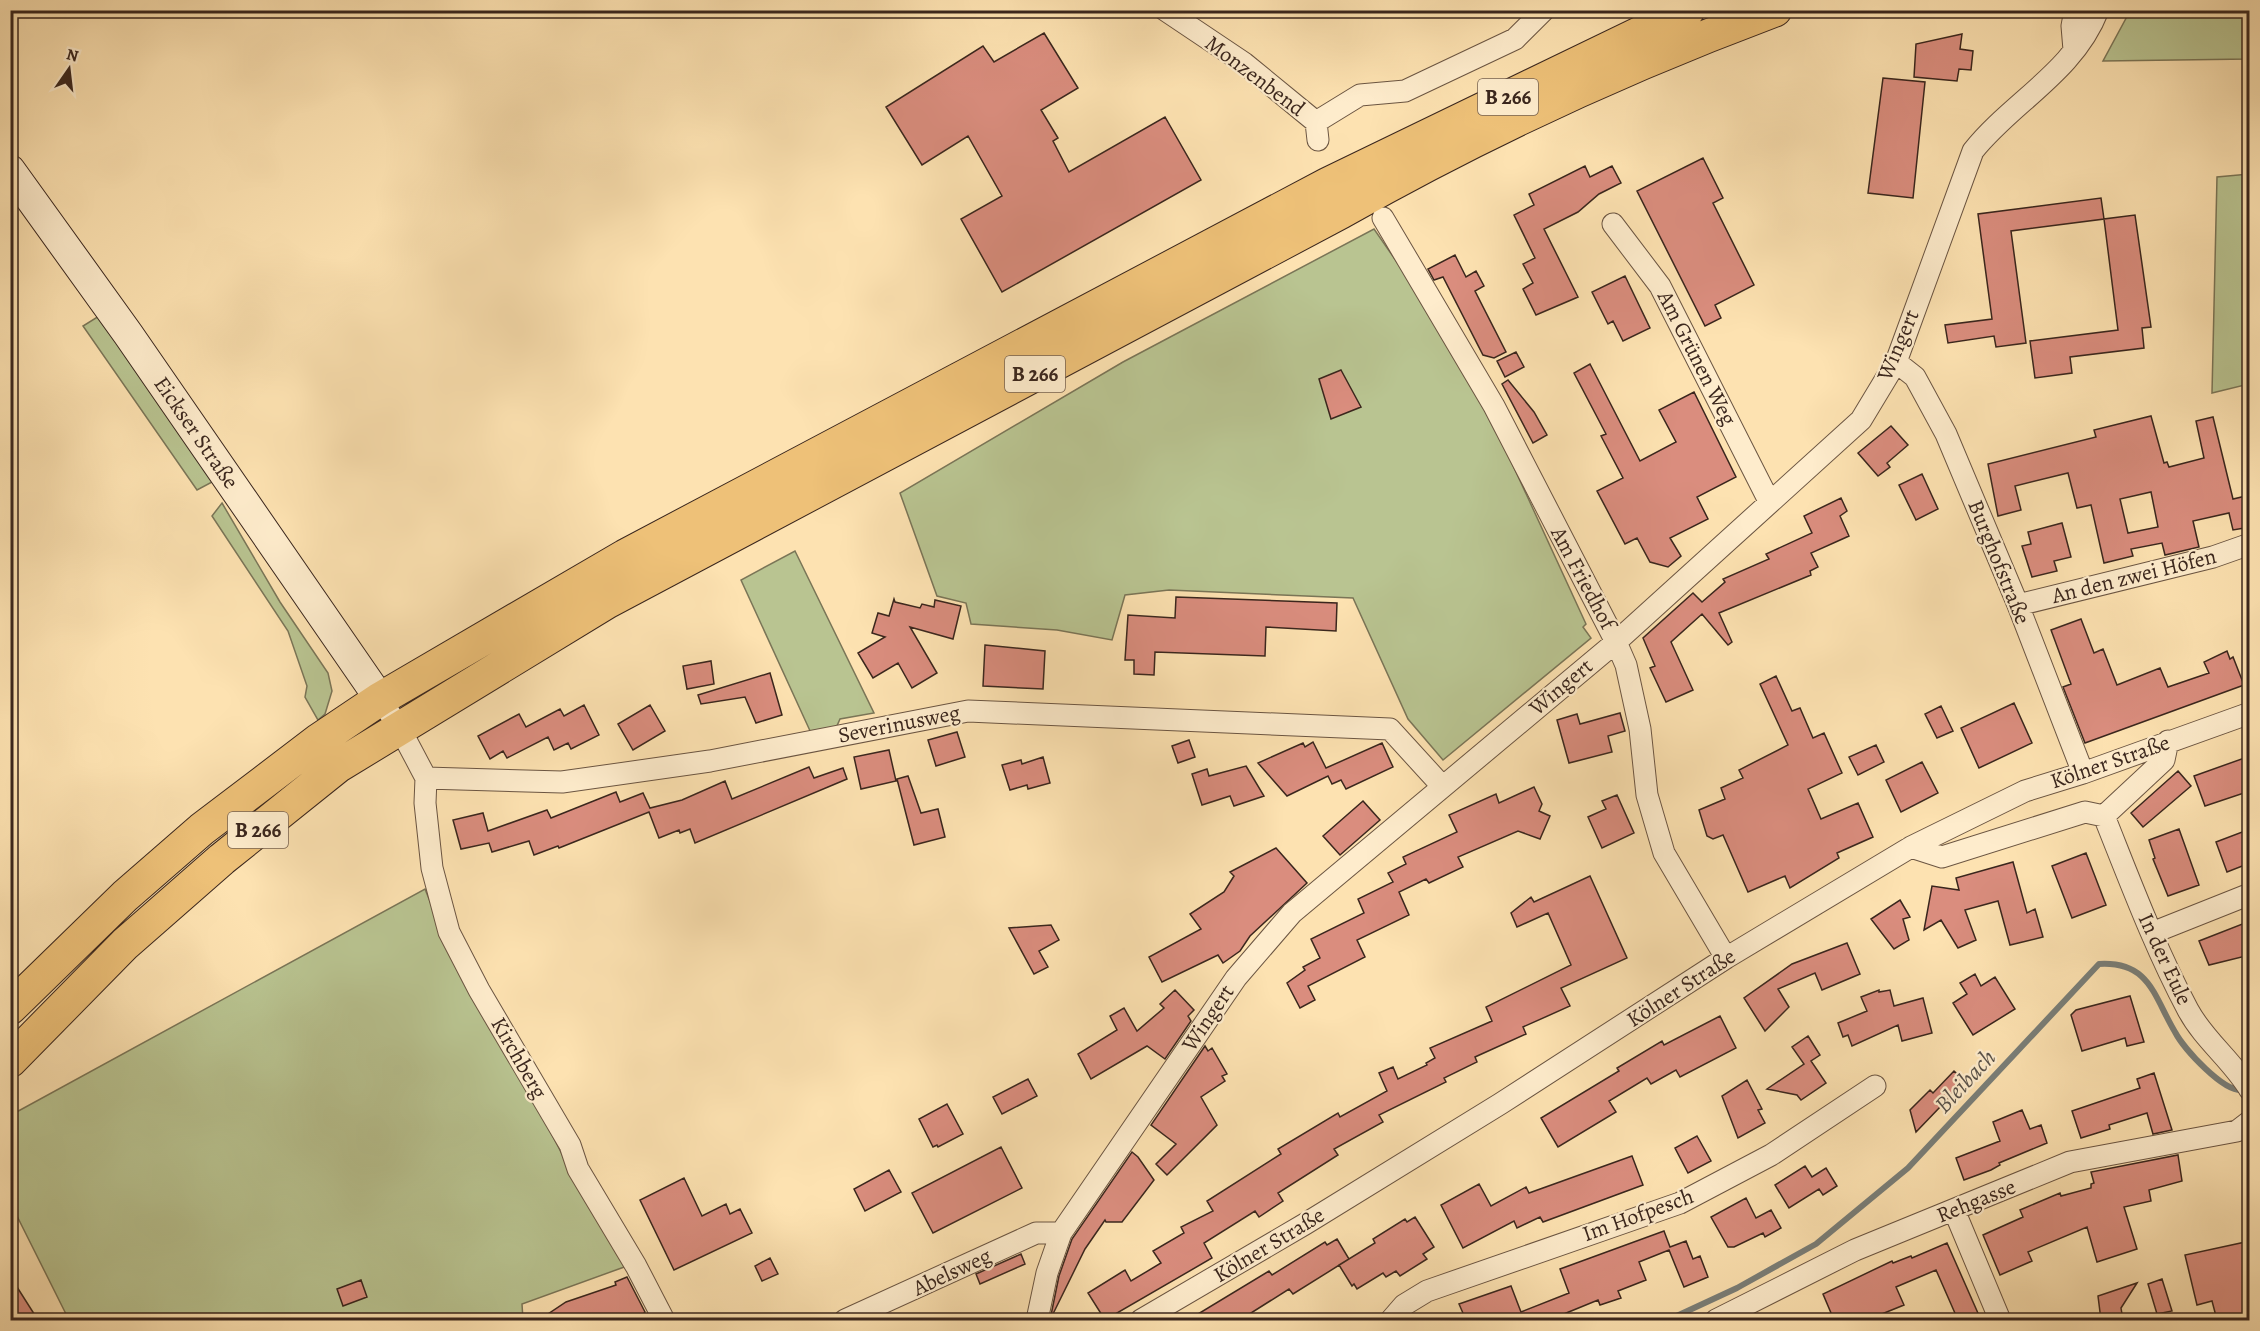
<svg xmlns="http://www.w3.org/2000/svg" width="2260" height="1331" font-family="Alegreya,serif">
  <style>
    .green { fill: #b9c491; stroke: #7a7557; stroke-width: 1.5 }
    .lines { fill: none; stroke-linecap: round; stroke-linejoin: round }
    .stream { stroke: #7a7f79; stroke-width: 6 }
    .building { fill: #da8d7e; stroke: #3a261d; stroke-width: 1.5; fill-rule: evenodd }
    .street-casing { stroke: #6b5542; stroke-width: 23 }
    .secondary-casing { stroke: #3a261d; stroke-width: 32 }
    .primary-casing { stroke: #3a261d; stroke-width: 35 }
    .street { stroke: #feeccc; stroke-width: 21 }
    .secondary { stroke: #feeccc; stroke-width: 30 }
    .primary { stroke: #eec178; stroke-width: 33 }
    .labels { text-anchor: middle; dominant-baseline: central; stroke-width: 4.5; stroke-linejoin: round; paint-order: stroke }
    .shield { fill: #feeccc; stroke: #756152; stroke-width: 1.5 }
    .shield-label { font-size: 21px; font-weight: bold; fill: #3a261d }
    .street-label { font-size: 22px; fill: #3a261d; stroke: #feeccc }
    .water-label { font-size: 24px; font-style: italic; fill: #5a534b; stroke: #feeccc }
  </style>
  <rect width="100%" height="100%" fill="#fde2b1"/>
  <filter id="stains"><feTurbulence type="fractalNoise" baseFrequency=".00333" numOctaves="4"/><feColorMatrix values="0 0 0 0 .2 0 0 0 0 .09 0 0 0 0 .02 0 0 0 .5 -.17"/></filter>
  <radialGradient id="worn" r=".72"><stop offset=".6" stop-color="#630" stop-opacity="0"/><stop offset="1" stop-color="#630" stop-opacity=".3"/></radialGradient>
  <path class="green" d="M2130,11H2249V59L2103,61Z
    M2249,174V384L2212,393L2217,177Z
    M1374,229L1464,359L1586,624L1583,627L1591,638L1443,760L1408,719L1353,598L1169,590L1125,595L1112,640L1057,630L971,624L966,603L937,596L900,493L1123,362Z
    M99,316L214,481L197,490L83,326Z
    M222,503L280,602L328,673L332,691L325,714L318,720L305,697L307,686L288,631L212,516Z
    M795,551L874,713L840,719L836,728L811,733L741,580Z
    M425,889L451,954L512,1056L568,1166L627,1266L522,1304L523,1320H69L11,1204V1115Z"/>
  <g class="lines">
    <path class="stream" d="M1668,1320L1737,1288L1816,1244L1908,1168L2099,964C2150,961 2154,997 2175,1032C2184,1049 2224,1093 2243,1090"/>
  </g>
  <path class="building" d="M1044,33L1078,88L1041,110L1058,138L1053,141L1069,172L1165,117L1201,180L1002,292L961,219L1002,196L968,136L922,165L886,107L983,46L994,62Z
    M1962,34L1960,49L1973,51L1971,70L1959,69L1957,81L1914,77L1916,44Z
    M1883,78L1925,82L1913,198L1868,193Z
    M1703,158L1723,198L1713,203L1754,285L1715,305L1721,318L1705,326L1637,191Z
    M1585,166L1590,177L1612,166L1621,183L1599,194L1578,212L1544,229L1578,297L1536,315L1523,289L1533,283L1523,264L1535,258L1514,215L1534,205L1529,194Z
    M2101,198L2104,219L2011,231L2026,343L1996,347L1994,336L1948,343L1945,325L1992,319L1978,214Z
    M2135,215L2151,327L2142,328L2144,348L2070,357L2072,373L2035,378L2030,341L2118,330L2104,219Z
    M1455,255L1466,277L1476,271L1484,286L1475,291L1506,352L1494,358L1483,355L1443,277L1434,280L1428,269Z
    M1625,276L1650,328L1623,341L1613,321L1608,324L1592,292Z
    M1516,352L1524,367L1505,377L1497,361Z
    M1590,364L1640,461L1676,442L1659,410L1694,392L1736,477L1697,497L1708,519L1670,538L1681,556L1668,567L1650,562L1637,538L1625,544L1597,491L1623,478L1601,436L1606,434L1574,373Z
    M1341,370L1361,407L1331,419L1319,379Z
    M1508,380L1534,412L1547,435L1533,443L1502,384Z
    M2151,416L2164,463L2167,462L2169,467L2204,458L2196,421L2213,417L2233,499L2250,495V527L2233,530L2229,513L2193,521L2199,547L2165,555L2162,543L2131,549L2133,556L2104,563L2091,505L2077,508L2068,473L2015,486L2021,510L1998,516L1988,464L2096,437L2094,430ZM2151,492L2158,527L2128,533L2120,499Z
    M1891,426L1908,445L1887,463L1890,467L1878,476L1858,453Z
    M1922,474L1938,509L1916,520L1899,485Z
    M1841,498L1847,511L1840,516L1849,536L1811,553L1818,567L1810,571L1811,575L1719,613L1732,642L1728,645L1702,614L1671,642L1693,690L1666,702L1650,668L1655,666L1643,638L1693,593L1702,602L1725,582L1723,579L1769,559L1766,554L1812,533L1804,516Z
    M2062,523L2071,557L2054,561L2057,571L2032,577L2022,546L2031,544L2028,532Z
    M1176,597L1337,603L1336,631L1266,627L1265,656L1155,652L1154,675L1134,674V660H1125L1128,615L1175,618Z
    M894,599L895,602L920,608L922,604L934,607L935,600L961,606L953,639L910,627L937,673L912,688L898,663L873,678L858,653L885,637L872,633L878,613L889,616Z
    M2081,619L2094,653L2103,649L2117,685L2160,668L2168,687L2209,673L2204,662L2227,651L2230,659L2233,657L2244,685L2085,743L2063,687L2071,684L2051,630Z
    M985,645L1045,651L1043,689L983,686Z
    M711,661L714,684L687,689L683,666Z
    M770,673L782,715L756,723L745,697L701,704L698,695Z
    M1776,676L1792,711L1800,708L1813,738L1824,733L1842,773L1808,789L1821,819L1858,803L1873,837L1837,853L1839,858L1790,888L1785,876L1748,892L1723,835L1713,839L1707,836L1699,810L1725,799L1721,788L1743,778L1739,770L1788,745L1760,684Z
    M2014,703L2032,743L1979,768L1961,728Z
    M584,705L599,735L571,749L568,743L554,750L548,737L507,758L503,751L490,759L478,736L519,714L526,727L560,709L564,716Z
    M650,705L665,731L633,750L618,724Z
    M1941,706L1953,731L1937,738L1925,714Z
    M1620,713L1625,731L1608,736L1612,752L1569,763L1557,720L1577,714L1580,724Z
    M957,732L965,757L936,766L928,740Z
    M1189,740L1195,757L1178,763L1172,746Z
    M1313,742L1326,768L1382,743L1393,767L1346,789L1341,780L1332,784L1328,776L1287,796L1258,763L1303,743L1305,747Z
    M1876,745L1884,762L1858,775L1849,757Z
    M889,750L896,781L861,789L854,757Z
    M2250,756V791L2205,806L2194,776Z
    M1043,757L1050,783L1028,789L1027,785L1010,790L1002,765L1021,760L1022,764Z
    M1922,762L1938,793L1901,812L1886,780Z
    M1246,766L1264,796L1234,806L1230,796L1202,805L1192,774L1207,769L1209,776Z
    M809,767L814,778L843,768L847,779L695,843L690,829L680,833L679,830L659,838L649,812L559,848L558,846L534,855L529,841L492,852L489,843L461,849L453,820L483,813L488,831L547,810L551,818L616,792L620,802L643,793L650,808L682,800L725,781L732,799Z
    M2178,771L2191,786L2143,827L2131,813Z
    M908,776L921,813L938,809L945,837L914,845L897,779Z
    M1534,787L1542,804L1539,811L1550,816L1540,839L1518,831L1458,857L1463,867L1429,883L1426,879L1399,892L1409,915L1357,940L1365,957L1308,986L1315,1000L1300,1008L1287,983L1305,970L1303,967L1320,958L1311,939L1364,913L1358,899L1393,882L1388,873L1406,864L1403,857L1457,832L1449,815L1496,794L1499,803Z
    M1617,795L1634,833L1602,848L1588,817L1606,809L1602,801Z
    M1363,801L1380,820L1340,855L1323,836Z
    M2179,829L2199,885L2168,896L2153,859L2155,858L2149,840Z
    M2250,829V863L2227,872L2216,842Z
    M1276,848L1307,883L1250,936L1240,951L1223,963L1218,955L1162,982L1149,957L1201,929L1190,914L1224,892L1234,876L1230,872Z
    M2086,853L2106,905L2072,918L2052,866Z
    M2013,862L2027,913L2035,909L2043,937L2010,945L1998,901L1965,910L1976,940L1958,948L1941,920L1924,930L1932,886L1959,890L1956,878Z
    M1590,876L1627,958L1561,988L1570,1006L1523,1027L1526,1034L1475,1057L1477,1062L1444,1078L1446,1082L1379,1115L1383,1122L1334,1149L1338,1155L1278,1193L1283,1201L1259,1217L1255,1211L1204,1243L1212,1258L1105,1320L1088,1293L1125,1270L1131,1281L1161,1263L1153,1251L1184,1233L1181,1227L1213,1211L1207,1201L1281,1154L1278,1149L1338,1113L1340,1117L1387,1091L1379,1073L1393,1067L1398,1079L1427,1065L1426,1063L1435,1058L1430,1048L1492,1021L1486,1007L1571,965L1548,913L1517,927L1511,913L1531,897L1534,902Z
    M1900,900L1910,917L1903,919L1909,940L1894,949L1871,919Z
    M2250,921V955L2209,965L2199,941Z
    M1051,925L1059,940L1039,951L1048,967L1034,974L1009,928Z
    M1847,943L1860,974L1822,990L1815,973L1778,989L1789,1007L1765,1031L1744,998L1792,964Z
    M1975,974L1981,986L1995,977L2015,1009L1973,1035L1953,1003L1967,994L1960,983Z
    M1175,990L1194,1010L1188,1016L1191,1021L1165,1059L1147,1046L1091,1079L1078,1054L1117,1030L1110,1016L1124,1008L1137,1031L1164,1008L1160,1004Z
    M1879,990V992L1890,990L1894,1006L1923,998L1932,1033L1902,1041L1898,1025L1852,1046L1848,1035L1843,1037L1838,1023L1867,1011L1861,997Z
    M2130,996L2144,1042L2127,1046L2125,1038L2082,1051L2071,1015L2076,1010Z
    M1720,1016L1736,1048L1680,1077L1676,1070L1651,1084L1647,1078L1609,1101L1616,1112L1558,1147L1541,1118L1619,1071L1617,1068L1662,1041L1664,1045Z
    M1808,1036L1820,1055L1811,1061L1826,1083L1801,1100L1797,1095L1767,1089L1804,1064L1792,1047Z
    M1205,1046L1208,1051L1212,1048L1227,1074L1222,1076L1225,1081L1201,1097L1217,1125L1167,1175L1156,1164L1176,1144L1151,1125Z
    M1954,1071L1965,1081L1916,1132L1910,1110L1930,1090L1933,1093Z
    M2154,1073L2172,1130L2153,1134L2147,1113L2109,1125L2110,1129L2081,1138L2072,1111L2140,1088L2137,1079Z
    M1028,1079L1037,1096L1002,1114L993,1097Z
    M1747,1080L1762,1109L1758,1110L1765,1123L1738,1138L1722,1096Z
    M947,1104L963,1134L938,1147L937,1145L933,1147L919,1119Z
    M2022,1110L2030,1129L2041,1125L2047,1143L1999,1163L2000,1165L1991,1170L1964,1180L1956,1158L2000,1141L1993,1122Z
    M1697,1136L1711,1161L1688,1173L1675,1148Z
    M1001,1147L1022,1188L933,1233L912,1193Z
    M1132,1152L1138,1157L1154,1180L1122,1222H1106L1105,1220L1085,1249L1050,1320L1059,1276L1072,1239Z
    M2178,1155L2182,1181L2149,1190L2151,1201L2124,1207L2137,1249L2097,1262L2087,1227L2028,1252L2032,1261L2000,1275L1983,1235L2023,1217L2020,1210L2060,1193L2061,1196L2091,1188V1184L2094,1183L2091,1172Z
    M1632,1156L1643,1185L1543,1222L1540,1217L1517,1228L1514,1221L1463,1248L1441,1205L1479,1184L1491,1206L1526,1187L1529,1193Z
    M1805,1166L1812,1177L1826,1168L1837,1186L1823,1195L1819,1189L1789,1208L1775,1185Z
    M889,1170L901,1192L865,1211L854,1189Z
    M684,1178L702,1216L726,1204L730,1214L740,1209L752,1233L674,1270L640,1200Z
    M1746,1198L1756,1218L1771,1210L1781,1228L1765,1237L1763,1233L1734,1247H1728L1711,1217Z
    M1415,1217L1434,1247L1423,1254L1427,1259L1400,1276L1396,1271L1386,1277L1383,1273L1357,1289L1354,1284L1352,1286L1339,1265L1375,1243L1373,1239L1405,1219L1407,1222Z
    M1664,1231L1670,1247L1686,1241L1693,1259L1700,1256L1708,1277L1684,1287L1669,1250L1639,1262L1646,1280L1618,1291L1621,1298L1600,1305L1598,1300L1559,1316L1561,1320H1466L1459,1304L1511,1286L1521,1312L1569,1293L1560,1269Z
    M1337,1239L1349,1259L1293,1294L1289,1289L1240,1320H1188L1269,1271L1272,1275L1325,1242L1327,1245Z
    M2250,1241V1320H2217L2212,1301L2197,1305L2185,1255Z
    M1947,1243L1981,1320H1958L1936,1270L1896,1287L1904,1305L1867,1320H1834L1823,1294L1892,1261L1893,1263L1911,1256L1912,1258Z
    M1021,1254L1025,1264L980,1284L976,1274Z
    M770,1258L778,1274L762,1281L755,1266Z
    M10,1276L38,1320H10Z
    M627,1277L645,1312L637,1320H539L566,1302L616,1285L615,1282Z
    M2162,1279L2172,1311L2157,1314L2148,1284Z
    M361,1280L367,1297L343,1306L337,1289Z
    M2137,1283L2121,1308L2123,1320H2101L2098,1296Z"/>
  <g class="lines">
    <g class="street-casing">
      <path id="street" d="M1165,10L1244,63L1316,122
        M2074,50L2072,26L2075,10
        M1318,140L1316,122L1360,95L1405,91L1515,39L1544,10
        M1383,218L1494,406L1616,642L1626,665L1640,729L1647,795L1664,853L1726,958
        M1613,224L1660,286L1769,501
        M1896,362L1915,377L1946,434L2018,605L2083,773
        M2018,605L2213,557L2250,544
        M380,699L399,727L426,778L425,803L432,868L449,932L479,990L570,1145L578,1169L636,1266L664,1320
        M426,778L562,782L710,761L968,711L1390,729L1442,786
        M2104,816L2164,760L2168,741
        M1911,847L1942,857L2085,812L2104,816C2130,881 2155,948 2188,1010C2204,1040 2232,1060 2250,1090
        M2152,933L2250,894
        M1954,1210L2000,1320
        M845,1320L1036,1233H1061
        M1037,1320L1047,1273L1061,1233L1236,978L1292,913L1616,642L1861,420L1896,362L1973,151C2012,102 2074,72 2098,10
        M1141,1320L1305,1224L1500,1104L1726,958L1911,847L2025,791L2083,773L2250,713
        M1391,1320L1404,1305L1427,1291L1680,1203L1771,1155L1875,1086
        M1716,1320L1855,1250L2070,1162L2237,1131L2250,1121"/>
    </g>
    <g class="secondary-casing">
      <g id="secondary">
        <path id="s1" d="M10,170L128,334L380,699"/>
      </g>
    </g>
    <g class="primary-casing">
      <path id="primary" d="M10,1008L125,896L202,829L319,740L380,699L625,556L1328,184L1688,10
        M10,1061L125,944L222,859L338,766L607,602L1341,212C1480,133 1625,66 1775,10"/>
    </g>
    <use href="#street" class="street"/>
    <use href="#secondary" class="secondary"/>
    <use href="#primary" class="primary"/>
  </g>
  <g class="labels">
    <g class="shield">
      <rect x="1478" y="79" width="60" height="36" rx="4.5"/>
      <rect x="1005" y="356" width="60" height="36" rx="4.5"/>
      <rect x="228" y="812" width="60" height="36" rx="4.5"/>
    </g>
    <g class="shield-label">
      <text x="1508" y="97">B 266</text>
      <text x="1035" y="374">B 266</text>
      <text x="258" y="830">B 266</text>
    </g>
    <g class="street-label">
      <text transform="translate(1255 76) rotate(37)">Monzenbend</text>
      <text transform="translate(1898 345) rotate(-67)">Wingert</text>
      <text transform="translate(1697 358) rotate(63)">Am Grünen Weg</text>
      <text stroke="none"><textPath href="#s1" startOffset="322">Eickser Straße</textPath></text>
      <text transform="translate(1999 562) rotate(68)">Burghofstraße</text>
      <text transform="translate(2134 576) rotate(-14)">An den zwei Höfen</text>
      <text transform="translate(1583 578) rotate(62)">Am Friedhof</text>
      <text transform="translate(1561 687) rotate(-40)">Wingert</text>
      <text transform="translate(899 724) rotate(-11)">Severinusweg</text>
      <text transform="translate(2110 762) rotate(-19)">Kölner Straße</text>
      <text transform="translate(2165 959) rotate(65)">In der Eule</text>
      <text transform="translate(1681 988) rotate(-33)">Kölner Straße</text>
      <text transform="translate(1208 1018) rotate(-56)">Wingert</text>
      <text transform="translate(519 1058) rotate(60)">Kirchberg</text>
      <text transform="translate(1976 1201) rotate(-22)">Rehgasse</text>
      <text transform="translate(1638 1215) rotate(-20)">Im Hofpesch</text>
      <text transform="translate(1269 1245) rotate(-31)">Kölner Straße</text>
      <text transform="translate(952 1272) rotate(-25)">Abelsweg</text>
    </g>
    <g class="water-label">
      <text transform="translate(1965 1081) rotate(-47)">Bleibach</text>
    </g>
  </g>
  <rect width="2260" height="1331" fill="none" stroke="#fde2b1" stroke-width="36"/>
  <rect x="12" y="12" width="2236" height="1307" fill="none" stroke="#3a261d" stroke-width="3"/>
  <rect x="18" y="18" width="2224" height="1295" fill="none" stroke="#3a261d" stroke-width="1.5"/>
  <g transform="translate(69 69) rotate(14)" stroke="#feeccc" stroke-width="4.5" paint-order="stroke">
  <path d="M0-4.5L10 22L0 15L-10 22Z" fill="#3a261d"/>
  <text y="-9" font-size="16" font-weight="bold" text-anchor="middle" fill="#3a261d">N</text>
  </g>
  <rect width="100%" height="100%" filter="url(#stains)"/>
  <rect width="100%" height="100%" fill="url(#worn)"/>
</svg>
